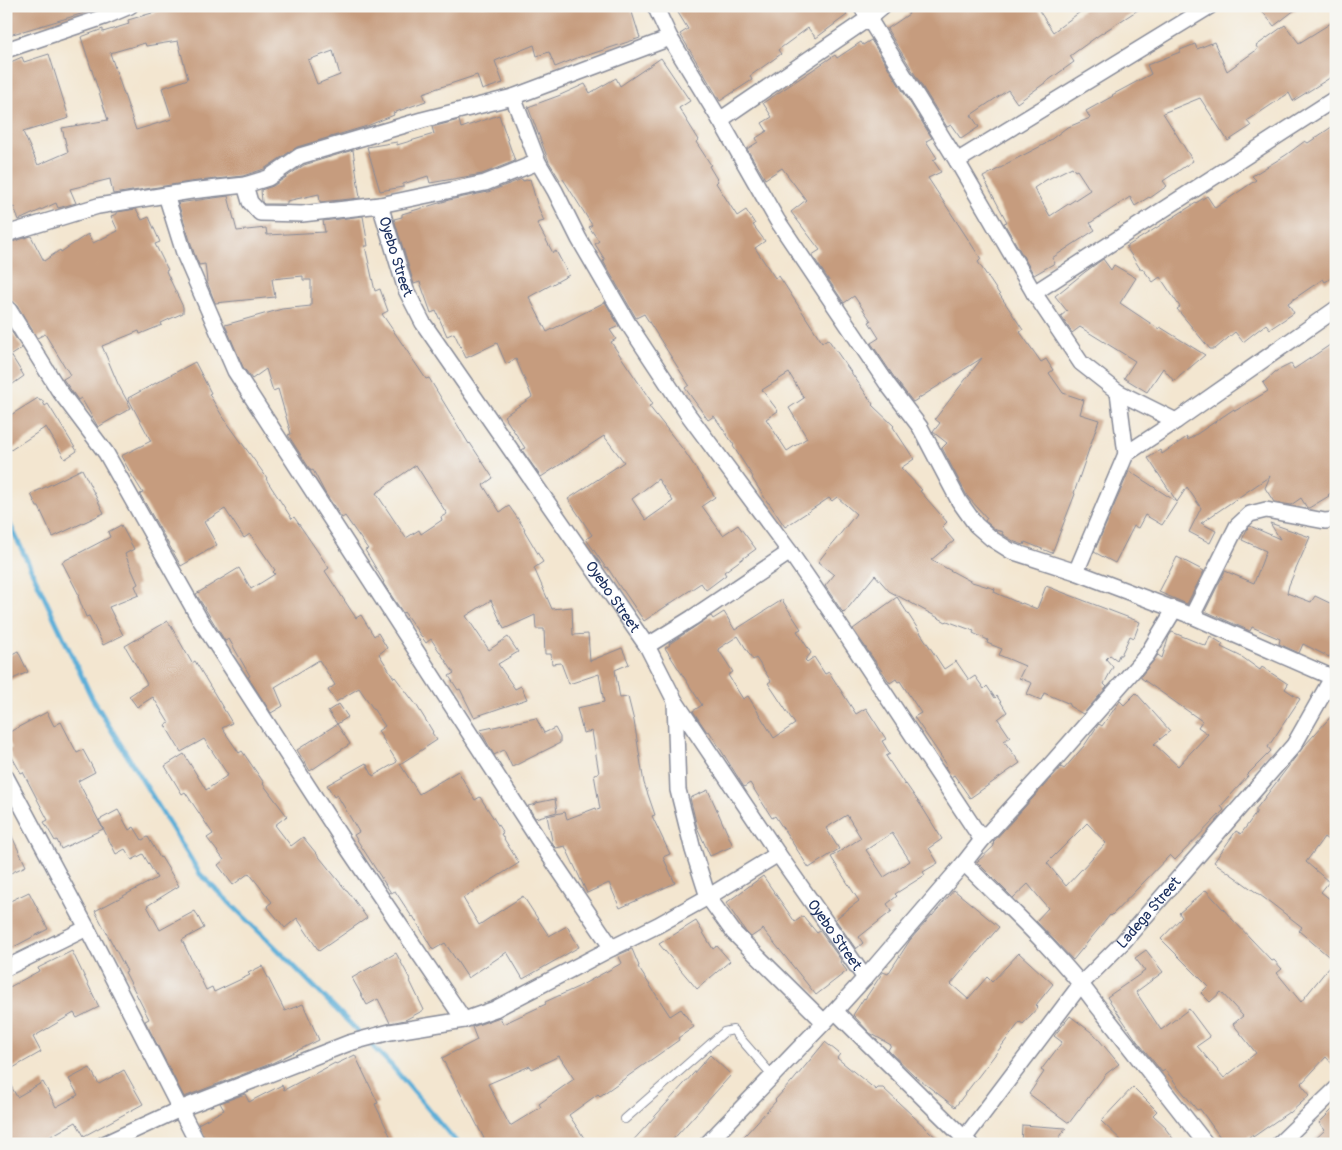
<svg xmlns="http://www.w3.org/2000/svg" width="1342" height="1150" font-family="Pangolin,sans-serif">
  <style>
    .lines { fill: none; stroke-linecap: round; stroke-linejoin: round }
    .stream { stroke: #5dafd8; stroke-width: 5 }
    .building { fill: #c69c7e; fill-rule: evenodd }
    .lane-casing { stroke: #878a97; stroke-width: 10 }
    .street-casing { stroke: #878a97; stroke-width: 18 }
    .lane { stroke: #fff; stroke-width: 8 }
    .street { stroke: #fff; stroke-width: 15 }
    .labels { text-anchor: middle; dominant-baseline: central; stroke-width: 5; stroke-linejoin: round; paint-order: stroke }
    .street-label { font-size: 15px; fill: #1b2f5e; stroke: #f6f6f2 }
  </style>
  <rect width="100%" height="100%" fill="#f6f6f2"/>
  <filter id="ink" filterUnits="userSpaceOnUse"><feTurbulence type="fractalNoise" baseFrequency=".02" numOctaves="2"/><feDisplacementMap in="SourceGraphic" scale="10" xChannelSelector="R" yChannelSelector="G"/><feConvolveMatrix kernelMatrix="1 2 1 2 8 2 1 2 1" color-interpolation-filters="sRGB"/></filter>
  <filter id="wash" filterUnits="userSpaceOnUse"><feTurbulence type="fractalNoise" baseFrequency=".0096" numOctaves="4" result="noise"/><feDisplacementMap in="SourceGraphic" scale="20" xChannelSelector="R" yChannelSelector="G"/><feGaussianBlur stdDeviation="1.12" result="paint"/><feColorMatrix in="noise" values="0 0 0 0 0 0 0 0 0 0 0 0 0 0 0 0 0 1.4 0 .05"/><feComposite in="paint" operator="in"/></filter>
  <g filter="url(#wash)">
    <rect width="100%" height="100%" fill="#f3e6d0"/>
    <g class="lines">
      <path class="stream" d="M6,516L92,698L200,874L278,950L391,1065L458,1144"/>
    </g>
    <g id="blocks">
      <path class="building" d="M21,6H97L98,9L6,36V10Z
        M178,6H387L388,11L399,6H557L558,10L569,6H630L640,38L582,57V56L555,67L549,52L537,56L534,45L495,61L503,83L482,90L477,75L423,93L426,101L393,113L394,115L367,126L297,147L264,169L243,176L190,182L113,194L110,179L70,189L76,203L58,208L56,203L19,220L14,207L6,210V64L22,57L24,62L49,54L69,118L23,132L38,165L68,152L62,128L108,120L81,37L103,29V32L129,24L128,20L159,11V10ZM178,41L188,79L162,88L172,119L136,130L110,53L145,43L146,46ZM333,51L340,75L317,84L308,60Z
        M674,6H841L847,15L816,38L808,28L778,50L781,54L750,76L752,80L720,101L680,34L688,29Z
        M904,6H1036L1053,32L1088,6H1144L1099,35L1070,56L1074,62L1017,103L1008,90L971,115L979,127L961,139L951,125L947,127L887,29L909,14Z
        M1258,6H1300L1274,26Z
        M1336,20V74L1293,101L1289,93L1247,121L1251,126L1228,141L1200,98L1163,113L1193,161L1163,181L1167,186L1150,198L1149,197L1135,206L1130,197L1090,223L1095,230L1052,258L1055,263L1034,275L1004,223L1007,222L983,177L1006,165V164L1045,144L1066,128L1090,118L1086,111L1113,96L1112,95L1151,74L1147,65L1180,52V50L1195,44L1197,49L1214,42L1227,71L1258,49L1256,46L1285,25L1299,43ZM1072,167L1075,171L1077,170L1090,190L1050,216L1034,188L1046,180Z
        M871,40L932,138L926,141L937,158L933,160L941,172L928,178L981,259L978,262L1023,330L1020,332L1041,362L1046,359L1053,370L1049,373L1063,393L1084,400L1080,414L1099,420L1074,493L1075,494L1052,553L1025,542L1024,545L1015,542L1002,534L1003,532L996,530L985,521L987,518L967,496L942,448L947,443L933,432L940,423L935,419L982,358L913,402L896,380L871,343L879,338L869,322L871,321L854,296L844,303L812,255L820,250L791,212L806,200L782,168L765,179L747,149L758,142L756,138L767,131L762,123L772,117L763,103L835,55L837,58L861,42L863,45Z
        M661,58L690,101L679,108L699,140L696,142L711,165L709,166L718,181L716,183L737,216L746,210L755,224L753,225L765,241L755,248L775,278L779,276L822,342L828,339L873,404L872,405L894,426L893,427L914,459L901,468L922,490L920,491L947,522L942,527L954,541L931,560L972,582L995,589L994,592L1021,604L1022,603L1037,609L1046,586L1140,622L1134,638L1130,636L1121,655H1119L1117,660L1110,655L1106,659L1113,667L1104,684L1107,687L1083,714L1069,706L1070,704L1044,693L1041,700L1027,694L1032,683L1019,678L1025,666L999,655L1002,649L987,643L988,640L973,633L974,631L947,621L946,622L889,591L875,575L844,613L841,610L825,586L834,575L818,562L856,514L837,497L832,501L829,498L785,527L769,503H768L752,478L753,477L733,446L734,445L714,416L708,420L685,388L689,385L644,314L636,318L603,261L605,260L595,244L599,241L589,227L592,225L563,179L560,180L549,162L528,107L558,96L585,84L590,93L616,78L620,86ZM789,373L804,398L789,408L807,438L787,451L766,419L778,411L762,390Z
        M499,115L515,161L482,174L430,183L428,176L403,184V187L380,191L367,147L397,142V145L434,134L432,127L459,120L461,128Z
        M1336,124V275L1325,282L1323,279L1288,303L1294,313L1270,329L1266,324L1243,342L1235,332L1215,349H1210L1177,309L1180,307L1160,277L1153,282L1142,268L1141,270L1126,247L1207,196L1215,208L1256,180L1252,176L1286,155L1305,141L1308,143Z
        M353,150L360,198L320,202L319,194L287,201V204H264L262,202L261,190L273,186L304,165Z
        M522,179L523,181L530,179L537,204L544,221L537,223L553,253L556,251L569,275L529,297L547,332L605,302L619,326L610,330L616,339L611,342L653,404L649,406L685,452L715,497L702,506L723,535L738,525L756,549L724,572L726,575L706,590L701,583L644,621L623,590H622L607,567L606,568L586,539L592,535L568,499L624,462L604,436L541,477L522,450L525,448L504,416L532,397L516,359L506,364L497,343L466,358L454,333L447,336L436,311L431,313L420,282L414,284L394,219L402,217V214L449,200L488,192ZM658,479L673,501L646,520L632,499Z
        M228,196L237,231L266,228L267,235L325,232L323,221L363,216L368,246H365L375,291L380,289L388,311L382,314L426,379L429,378L469,444L470,443L493,478L483,485L500,512L509,506L525,529L524,530L543,562L534,568L552,609L572,607L573,635L588,634L590,661L622,648L629,664L615,670L620,698L628,697L634,721L644,783L655,815L652,816L670,854L663,857L675,883L620,908L609,883L587,893L565,846L556,848L553,845L547,816L565,812L567,819L596,808L597,810L600,809L594,774L599,773L592,731L583,733L577,708L604,702L599,674L569,684L561,663L552,664L551,654H545L544,629H536L535,615L504,629L491,600L466,616L489,650L508,637L518,652L498,664L515,689L521,686L527,699L474,717L460,689L458,690L449,676L454,673L431,639L426,643L404,612L403,613L383,583L384,582L365,550L368,549L345,516L342,518L325,493L313,470L311,471L288,435L291,434L278,389L273,391L266,369L252,379L243,367L225,325L282,309L311,306V280H303V276L272,279L275,297L215,303L207,282L205,264L199,265L194,253L178,203ZM416,465L447,514L441,517L442,520L421,534L419,530L406,538L376,493L384,488V487Z
        M136,209L142,220L149,217L160,242L155,244L168,270L166,271L183,307V313L161,323L162,325L140,334L139,331L102,346L118,384L131,408L98,427L81,398L78,400L63,379L70,375L45,334L37,338L17,305L11,300L6,299V245L12,242L31,236L44,261L60,250L61,252L88,234L93,243L118,231L111,216L117,214V212Z
        M1103,259L1111,270L1114,265L1136,278L1120,303L1159,329L1160,327L1205,355L1174,381L1163,368L1147,392L1124,378L1135,361L1080,327L1072,333L1061,316L1067,311L1055,296L1085,272Z
        M6,323L22,348L11,355L24,376L6,389Z
        M1336,341V489L1328,495L1329,496L1309,508H1307L1301,498L1291,505L1274,502L1265,488L1270,476L1201,523L1216,531L1210,543L1189,532L1201,508L1187,487L1177,502L1148,458L1160,450L1162,454L1187,437L1188,440L1234,409L1235,411L1268,391L1263,383L1275,372L1291,364L1294,369Z
        M195,362L211,393L209,394L221,414L267,478L266,479L292,519L294,517L329,568L325,571L356,618L361,615L374,636L378,633L387,648L379,654L394,678L395,677L417,706L433,732L432,733L437,740L400,764L419,794L458,771L475,800L480,797L503,833L501,834L519,863L463,898L479,925L523,896L549,936L567,926L579,947L523,979L507,952L468,978L445,943L433,950L413,916L412,917L395,891L391,893L354,835L359,832L337,795L334,797L327,785L366,763L373,776L397,762L378,731L385,726L359,688L336,702L328,690L335,685L319,660L275,687L283,706L271,713L248,677L250,676L229,639L225,641L196,594L239,568L251,589L275,574L273,572L275,570L250,534L244,538L225,509L204,522L217,545L181,566L140,494L143,493L130,472L121,456L151,441L128,398Z
        M38,398L40,401L42,400L45,406L48,404L77,451L65,459L46,427L6,453V418Z
        M82,469L104,513L53,537L39,507H37L31,494Z
        M1129,471L1177,502L1162,525L1145,515L1138,528L1134,526L1115,563L1094,552Z
        M1270,523L1310,537L1289,585L1287,593L1311,602L1315,596L1336,606V647L1329,657L1303,644L1299,653L1279,644L1280,639L1252,627L1250,631L1205,611L1225,571L1254,583L1266,551L1242,540L1247,529L1250,526L1280,539Z
        M121,525L134,549L125,554L138,584L135,586L139,595L109,607L123,635L103,645L89,616L86,617L78,596L79,595L62,562L110,537L108,532Z
        M1177,557L1204,571L1187,604L1159,592Z
        M897,597L944,669L956,661L969,680L975,676L984,689L987,686L995,698L997,696L1007,712L998,719L1010,737L1004,741L1020,763L970,798L954,775L951,777L945,767L947,765L914,717L921,713L900,681L898,682L896,679L890,683L853,629Z
        M782,600L801,629L797,631L811,653L805,660L807,662L814,657L825,674L829,672L856,714L866,708L886,739L882,741L890,754L886,756L905,785L906,784L922,807L942,839L929,848L938,863L923,872L925,875L895,894L897,896L887,904L892,911L859,937L863,943L856,949L835,919L859,901L831,857L861,838L847,815L826,828L839,849L809,868L775,816L772,818L750,783L744,787L709,731L707,732L693,711L702,705L665,648L670,645L669,644L711,616L713,619L724,612L735,630ZM738,636L753,660L756,658L771,681L768,683L795,724L774,738L748,696L743,699L728,675L733,672L718,649ZM892,833L910,861L884,877L866,850Z
        M168,621L192,663L195,661L232,723L222,728L239,753L242,751L264,783L263,784L287,816L275,825L291,846L303,837L346,890H347L367,918L319,951L297,918L285,928L267,906L272,902L249,873L233,885L218,865L224,860L207,838L213,834L185,792L182,794L165,766L184,754L206,790L228,775L204,739L181,752L165,725L169,723L153,697L137,707L129,696L147,684L125,646Z
        M1172,632L1206,646L1210,636L1223,644L1221,647L1242,657L1260,670L1262,667L1288,684L1285,689L1300,699L1268,747L1271,751L1247,775L1248,776L1221,806L1224,810L1175,860L1170,855L1111,916L1110,915L1073,960L1036,921L1048,908L1028,884L1013,898L977,862L994,846L993,844L994,843L993,842L1061,767L1064,769L1084,746L1098,725L1099,724L1102,726L1120,701L1124,705L1136,693L1170,731L1154,744L1178,766L1208,734L1198,727L1202,721L1141,678V676L1158,655L1162,658L1169,636ZM1087,823L1106,843L1066,886L1047,863Z
        M18,651L28,672L6,682V657Z
        M339,704L348,717L337,724L328,711Z
        M1336,711V846L1324,837L1306,862L1329,882L1321,892L1336,904V1068L1326,1057L1301,1084L1310,1095L1290,1113L1289,1112L1253,1137L1252,1135L1239,1144H1225L1200,1109L1197,1110L1165,1070L1162,1072L1137,1041L1107,997L1145,971L1135,958L1146,950L1163,972L1136,992L1161,1030L1189,1009L1210,1037L1197,1046L1224,1078L1256,1053L1233,1024L1243,1016L1221,992L1210,1002L1201,993L1208,986L1161,939L1182,917L1179,913L1206,890L1232,919L1272,961L1274,960L1282,969L1277,973L1301,1002L1334,961L1299,931L1302,927L1271,903L1214,862L1236,831L1241,834L1256,813V809L1304,746Z
        M47,712L54,726L61,722L77,753L83,750L95,772L78,781L103,829L61,849L57,840L55,841L44,822L48,820L23,772L21,773L8,750L12,748L6,737V735L13,730Z
        M536,718L544,733L555,728L560,737V743L512,767L504,750L494,755L480,730Z
        M337,724L350,744L310,771L297,750Z
        M708,790L733,846L710,856L697,827L690,798Z
        M555,799L557,812L535,818L528,806L536,804V803Z
        M118,810L129,830L134,827L142,840L148,837L160,858L161,857L179,886L147,906L160,930L195,911L204,928L182,940L206,990L212,987L214,992L250,975L248,973L262,966L285,1011L303,1004L319,1040L270,1064L184,1097L145,1021L149,1019L125,972L127,971L95,911L157,878L143,854L132,860L125,849L116,854L99,820Z
        M6,824L26,866L6,875Z
        M763,876L795,922L803,916L817,933L820,931L841,960L840,962L847,971L816,995L763,929L751,937L746,932L726,903Z
        M954,890L999,927L951,984L968,999L987,977L992,982L1019,953L1053,984L1036,1005L1038,1007L1023,1024L1020,1022L955,1107L916,1077L888,1050L891,1045L870,1033L853,1015L864,998L865,999L883,972L888,974L910,940L932,915V916Z
        M29,892L48,929L6,951V903Z
        M696,921L713,949L717,946L730,961L697,989L659,944Z
        M632,949L639,966L638,967L670,1016L681,1009L694,1027L678,1038L679,1040L600,1096L598,1094L569,1115L588,1144H487L442,1058L477,1040L472,1027L500,1017L503,1024L546,1004L545,1002L578,987L622,963L618,955ZM559,1056L574,1079L539,1104L541,1107L510,1126L488,1084L530,1066L532,1069Z
        M72,951L99,1007L77,1018L74,1013L33,1037L41,1052L11,1069L6,1060V989L39,971L38,968Z
        M396,953L411,981H410L424,1010L405,1020L390,1023L378,999L367,1005L352,978Z
        M1070,1016L1095,1035L1119,1064L1106,1074L1069,1123L1029,1094L1044,1072L1041,1070L1062,1042L1054,1036Z
        M825,1042L840,1054L837,1058L876,1090L878,1088H883L943,1144H737L776,1101L775,1100L792,1081V1082Z
        M355,1055L378,1103L375,1104L394,1144H207L198,1124L224,1110L220,1103L245,1094L249,1102L282,1085L284,1090L335,1063L336,1064Z
        M710,1055L731,1075L669,1144H630Z
        M90,1068L99,1084L124,1070L143,1104L84,1136L76,1122L37,1144H6V1077L17,1097L43,1082L56,1107L78,1095L69,1079Z
        M1133,1087L1157,1111L1153,1115L1166,1127L1165,1128L1177,1144H1125L1101,1121Z
        M1336,1106V1144H1310L1325,1130L1319,1123Z
        M1022,1125L1066,1128L1055,1144H1021Z"/>
    </g>
  </g>
  <g filter="url(#ink)">
    <use href="#blocks" fill-opacity="0" stroke="#878a97" stroke-width="1"/>
    <g class="lines">
      <g class="lane-casing">
        <path id="lane" d="M625,1119L724,1032L733,1030L772,1075"/>
      </g>
      <g class="street-casing">
        <g id="street">
          <path d="M655,6L670,38L720,120L777,220L888,385L920,427L959,501L976,525L992,539L1011,551L1076,572L1192,616L1336,679"/>
          <path d="M861,6L957,161L1034,293L1081,363L1118,392L1126,454"/>
          <path d="M6,50L104,17L130,6"/>
          <path d="M513,97L538,162L555,191L579,239L629,325L687,413L790,552L821,597L982,840"/>
          <path d="M720,120L869,18L883,6"/>
          <path d="M957,161L1210,6"/>
          <path d="M245,185L250,202L260,213L302,214L380,205L485,183L538,162"/>
          <path d="M166,195L185,256L235,371L538,839L612,948"/>
          <path id="s1" d="M380,205L406,290L423,323L647,646L675,701L778,854L865,978"/>
          <path d="M6,234L98,206L191,191L245,185L268,178L300,156L422,120L513,97L670,38"/>
          <path d="M1034,293L1336,98"/>
          <path d="M6,308L9,310L58,389L106,453L199,618L349,850L464,1020"/>
          <path d="M1118,392L1176,421"/>
          <path d="M1076,572L1126,454L1176,421L1336,309"/>
          <path d="M1192,616L1237,526L1250,514L1266,510L1325,521L1336,520"/>
          <path d="M647,646L692,618L790,552"/>
          <path d="M675,701L678,790L693,850L708,897L734,933L824,1022"/>
          <path d="M6,777L87,928L198,1144"/>
          <path d="M964,863C1009,908 1058,952 1096,1004L1206,1144"/>
          <path d="M6,968L87,928"/>
          <path d="M835,1011L970,1144"/>
          <path d="M104,1144L180,1109L349,1043L390,1032L464,1020L495,1009L612,948L658,925L708,897L778,854"/>
          <path d="M707,1144L835,1011L865,978L964,863L982,840L1045,771L1147,655L1174,610"/>
          <path id="s2" d="M960,1144L1081,984L1123,942L1294,745L1332,678"/>
          <path d="M1279,1144L1336,1089"/>
        </g>
      </g>
      <use href="#lane" class="lane"/>
      <use href="#street" class="street"/>
    </g>
  </g>
  <g class="labels">
    <g class="street-label">
      <text stroke="none"><textPath href="#s1" startOffset="54">Oyebo Street</textPath></text>
      <text stroke="none"><textPath href="#s1" startOffset="459">Oyebo Street</textPath></text>
      <text stroke="none"><textPath href="#s2" startOffset="299">Ladega Street</textPath></text>
      <text stroke="none"><textPath href="#s1" startOffset="864">Oyebo Street</textPath></text>
    </g>
  </g>
  <rect width="1342" height="1150" fill="none" stroke="#f6f6f2" stroke-width="25"/>
</svg>
